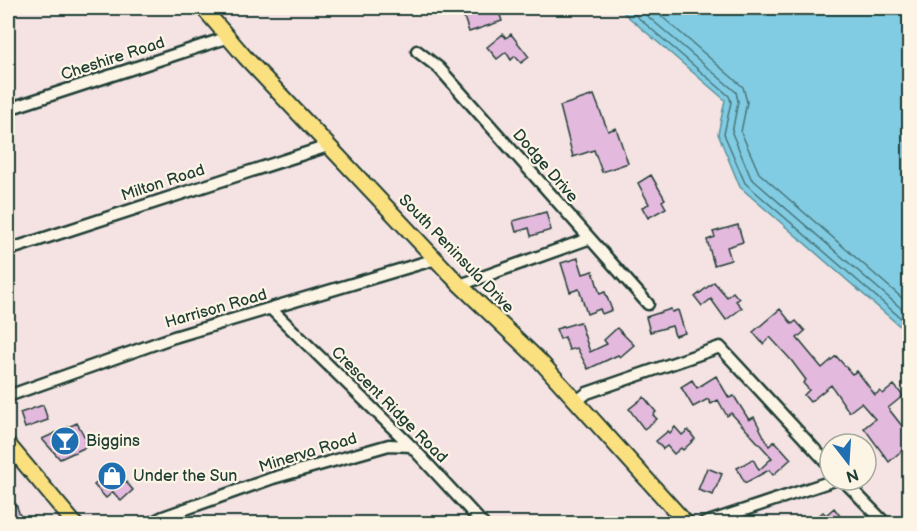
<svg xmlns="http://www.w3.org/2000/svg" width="917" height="531" font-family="'Balsamiq Sans',sans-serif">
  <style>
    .water { fill: #82cce3; stroke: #5a939d; stroke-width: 1.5 }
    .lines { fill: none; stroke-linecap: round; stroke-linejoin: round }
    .shore { stroke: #47767a; stroke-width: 1.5 }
    .building { fill: #e4b9de; stroke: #1f3d34; stroke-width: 1.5 }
    .minor-casing { stroke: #1f3d34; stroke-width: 15 }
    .major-casing { stroke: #1f3d34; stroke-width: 18 }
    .minor { stroke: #fcf5e5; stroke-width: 10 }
    .major { stroke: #fbe080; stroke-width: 14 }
    .labels { text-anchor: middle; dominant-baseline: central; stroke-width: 4.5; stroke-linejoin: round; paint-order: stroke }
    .street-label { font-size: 16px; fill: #1f3d34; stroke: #fcf5e5 }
    .poi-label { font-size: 16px; fill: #1f3d34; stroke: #fcf5e5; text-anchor: start }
  </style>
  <rect width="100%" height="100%" fill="#f5e3e3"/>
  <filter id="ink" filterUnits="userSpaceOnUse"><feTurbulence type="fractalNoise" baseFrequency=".0167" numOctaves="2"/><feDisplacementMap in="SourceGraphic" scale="12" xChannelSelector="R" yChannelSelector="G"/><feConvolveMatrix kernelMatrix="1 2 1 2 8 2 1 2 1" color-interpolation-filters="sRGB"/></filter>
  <g filter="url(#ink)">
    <path class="water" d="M618,8H909V334L740,187L718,134L725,100Z"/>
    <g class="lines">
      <path class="shore" d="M627,8L729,96L731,102L724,134L745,183L910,326
        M638,8L736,92L738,101L732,133L751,178L910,316
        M652,8L743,87L747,102L741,132L759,173L910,305"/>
    </g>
    <path class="building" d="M461,8H489L490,12L498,9L502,21L469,32Z
      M503,34L506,38L511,34L529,57L521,63L515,56L511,60L506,52L497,59L487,47Z
      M594,95L608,131L616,128L628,163L602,172L594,150L573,157L560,106Z
      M651,175L665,199L662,201L666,208L648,218L642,207L649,204L638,183Z
      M546,212L551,230L531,236L529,228L516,232L513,221Z
      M738,225L743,242L727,247L731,260L714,265L707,240L715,237L713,232Z
      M578,258L583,274L593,271L600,294L605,292L612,310L602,314L600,309L587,314L579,289L570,292L561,263Z
      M714,282L727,297L733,292L739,299L736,301L742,308L726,320L711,299L702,306L695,297Z
      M671,309L672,312L678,310L685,333L675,336L672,326L650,332L646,317Z
      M780,309L792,324L796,321L805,331L797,338L822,368L836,356L852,374L857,371L875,395L880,391L883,394L894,385L903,396L888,408L906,431L909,428V444L889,462L864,428L875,419L861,403L849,412L831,385L810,402L804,395L809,390L803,383L806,380L791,360L770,337L763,344L753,332Z
      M580,322L590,352L607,344L604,340L617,328L634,345L620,357L618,355L588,369L577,348L569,350L565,337L560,339L556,329Z
      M716,376L729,398L734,396L749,420L754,417L769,446L775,441L791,459L773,475L769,470L745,483L737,468L753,459L759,470L772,458L731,413L727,416L718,400L711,404L708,399L693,407L681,387L692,380L697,388Z
      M644,397L656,412L653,415L657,419L644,429L629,409Z
      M43,405L48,420L25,428L20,413Z
      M77,423L87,441L84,442L86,447L60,459L42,439Z
      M675,427L682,435L688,430L695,439L683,450L681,448L674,454L667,446L663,449L656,441L668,431L670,433Z
      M114,468L133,490L121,501L113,492L106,498L94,485Z
      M707,468L722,474L713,495L698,490Z
      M16,504L23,524H8V507Z
      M834,508L843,520L839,524H809L823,512L826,515Z"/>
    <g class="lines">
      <g class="minor-casing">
        <path id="minor" d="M417,51L439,68L648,304
          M8,109L229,37
          M8,250L328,146
          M460,285L588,239
          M271,309L411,446L483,524
          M8,396L174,337L436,259
          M577,401L587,393L720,347L830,466
          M843,480L886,524
          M149,524L163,517L273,478L368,451L389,445L411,446
          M702,524L835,480"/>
      </g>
      <g class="major-casing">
        <path id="major" d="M203,8L245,57L460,285L540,361L687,524
          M8,444L75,524"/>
      </g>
      <use href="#minor" class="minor"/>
      <use href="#major" class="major"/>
    </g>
  </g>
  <defs>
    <g id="bar-disc" transform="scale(1.5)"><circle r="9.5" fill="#1f6fb2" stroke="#fcf5e5"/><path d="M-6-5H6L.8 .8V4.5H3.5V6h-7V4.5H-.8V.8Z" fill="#fff"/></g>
    <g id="shop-disc" transform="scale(1.5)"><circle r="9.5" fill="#1f6fb2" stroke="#fcf5e5"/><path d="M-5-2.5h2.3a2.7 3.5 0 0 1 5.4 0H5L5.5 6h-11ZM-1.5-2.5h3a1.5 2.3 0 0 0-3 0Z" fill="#fff"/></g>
  </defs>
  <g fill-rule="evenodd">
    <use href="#bar-disc" x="65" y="441"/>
    <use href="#shop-disc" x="112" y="476"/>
  </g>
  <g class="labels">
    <g class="street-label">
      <text transform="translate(113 59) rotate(-18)">Cheshire Road</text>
      <text transform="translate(545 166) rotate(49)">Dodge Drive</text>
      <text transform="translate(163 183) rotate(-18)">Milton Road</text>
      <text transform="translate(456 254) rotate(46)">South Peninsula Drive</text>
      <text transform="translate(216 309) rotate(-16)">Harrison Road</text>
      <text transform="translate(389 405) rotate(45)">Crescent Ridge Road</text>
      <text transform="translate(308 453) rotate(-17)">Minerva Road</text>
    </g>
    <g class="poi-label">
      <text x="86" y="441">Biggins</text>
      <text x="133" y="476">Under the Sun</text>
    </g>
  </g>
  <rect width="917" height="531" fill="none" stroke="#fcf5e5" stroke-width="30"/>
  <rect x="15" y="15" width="887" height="501" fill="none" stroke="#1f3d34" stroke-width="2" filter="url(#ink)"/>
  <g transform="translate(848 462) rotate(163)"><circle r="28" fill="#fcf5e5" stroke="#a4ab9e" stroke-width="1.5"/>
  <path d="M0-4.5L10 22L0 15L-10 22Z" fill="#1f6fb2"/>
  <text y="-9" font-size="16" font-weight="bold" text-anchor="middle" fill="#1f3d34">N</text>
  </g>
</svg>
